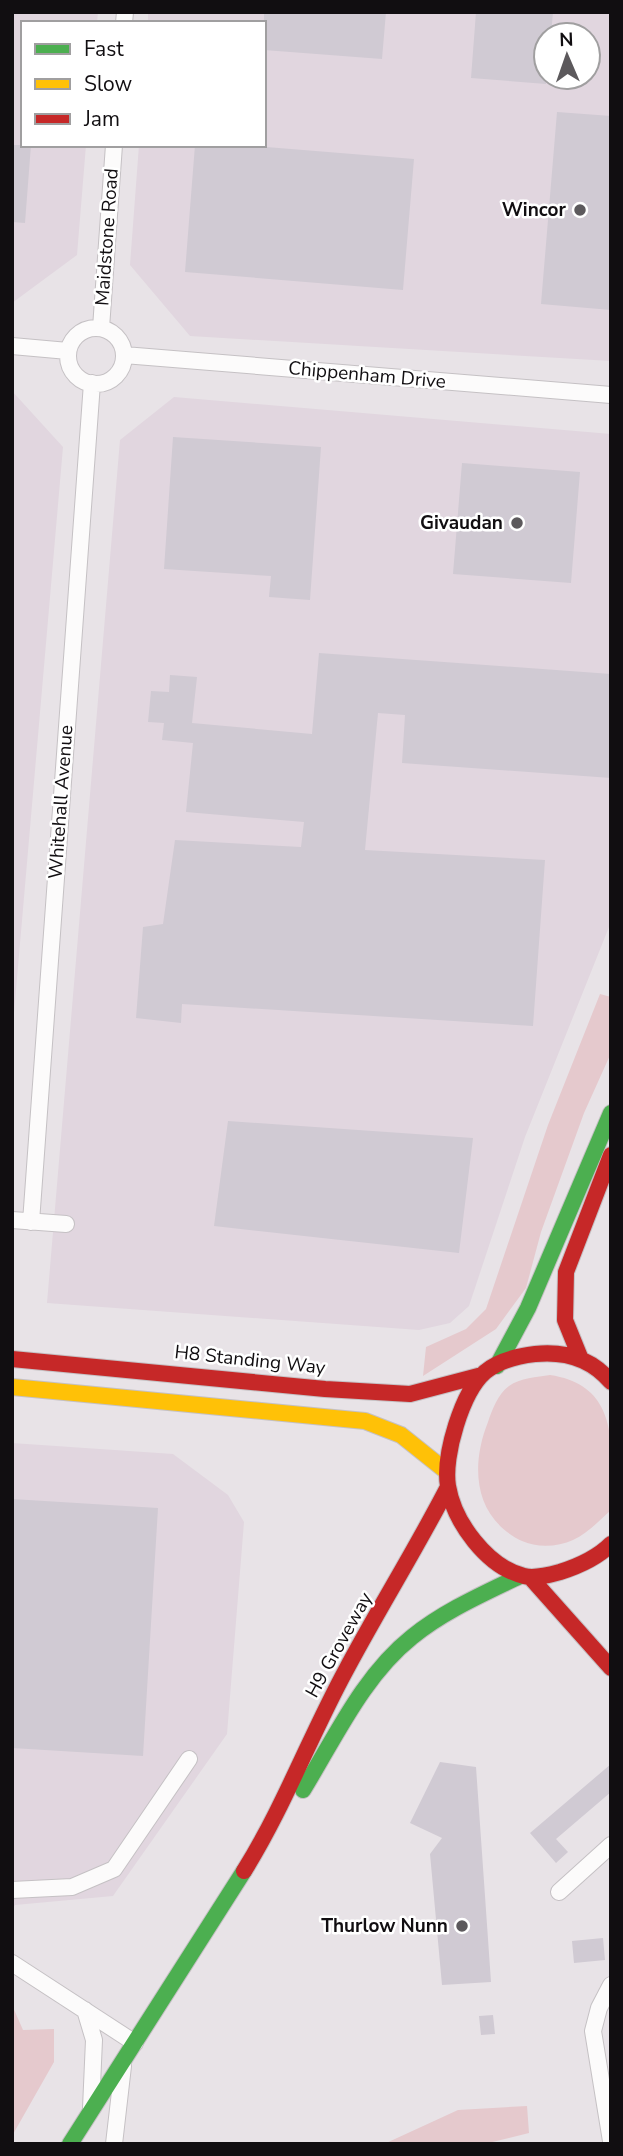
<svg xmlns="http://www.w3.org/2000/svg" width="623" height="2156" font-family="'Nunito Sans',sans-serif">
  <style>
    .built { fill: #e1d6df; fill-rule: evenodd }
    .green { fill: #e5c9cd }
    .building { fill: #d0cad3 }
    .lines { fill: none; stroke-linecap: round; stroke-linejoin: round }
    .street-casing { stroke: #c5c1c4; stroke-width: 18 }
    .fast-casing { stroke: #c5c1c4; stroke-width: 18 }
    .slow-casing { stroke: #c5c1c4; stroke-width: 18 }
    .jam-casing { stroke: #c5c1c4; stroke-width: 18 }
    .street { stroke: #fcfbfb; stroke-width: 16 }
    .fast { stroke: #4caf50; stroke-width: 16 }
    .slow { stroke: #ffc107; stroke-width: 16 }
    .jam { stroke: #c62828; stroke-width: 16 }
    .poi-dot { fill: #5c595c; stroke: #fff; stroke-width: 2.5 }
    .labels { text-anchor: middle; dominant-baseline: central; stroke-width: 5; stroke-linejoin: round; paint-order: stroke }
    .poi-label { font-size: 19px; font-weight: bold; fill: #110e11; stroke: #fff; text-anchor: end }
    .street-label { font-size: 19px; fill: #110e11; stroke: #fff }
  </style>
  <rect width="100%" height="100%" fill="#e8e3e7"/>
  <path class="built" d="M12,12H98L97,23H23V145H86L77,255L12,303Z
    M148,12H611V361L190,336L130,265L139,145H264V23H148ZM546,35H588V77H546Z
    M12,391L63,447L12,1036Z
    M174,397L611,434V922L525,1137L469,1306L450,1323L419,1330L47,1303L120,440Z
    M12,1443L173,1454L228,1495L244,1522L227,1734L113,1896L15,1905L12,1910Z"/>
  <path class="green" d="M600,994L611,997V1053L584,1113L541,1232L526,1288L496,1329L423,1376L426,1347L466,1329L486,1309L548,1125Z
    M550,1375C623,1386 611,1451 611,1510C599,1521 588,1533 573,1540C558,1547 537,1548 522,1541C474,1518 470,1467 488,1422C492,1410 498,1394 509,1386C520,1378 537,1377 550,1375Z
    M12,2005L23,2030L54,2029V2062L12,2136Z
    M527,2106L529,2133L484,2144H384L458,2110Z"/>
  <path class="building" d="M264,12H386L382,59L264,50Z
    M476,12H553L551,35H546V84L471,78Z
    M557,112L611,116V310L541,304Z
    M12,145H31L25,223L12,222Z
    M195,145H243L414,159L403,290L185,272Z
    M173,437L321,447L310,600L269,597L271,576L164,569Z
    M462,463L580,472L571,583L453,574Z
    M319,653L611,674V778L402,763L405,715L378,713L365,850L545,860L533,1026L182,1004L181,1023L136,1018L143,927L163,924L175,840L301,847L304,822L186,812L193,743L162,740L164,723L148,722L151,691L169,692L170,675L197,677L192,723L312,734Z
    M228,1121L473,1138L459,1253L214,1226Z
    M12,1499L158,1508L143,1756L12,1748Z
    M440,1762L476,1767L491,1982L442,1985L430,1854L442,1838L410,1823Z
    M611,1764V1792L556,1839L568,1852L556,1863L530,1833Z
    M603,1938L605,1960L574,1963L572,1941Z
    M493,2015L495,2034L481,2035L479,2016Z"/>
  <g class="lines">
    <g class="street-casing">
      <path id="street" d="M124,23L125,12
        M101,328L114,145
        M68 356a28 28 0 1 1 56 0a28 28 0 1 1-56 0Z
        M12,346L68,351
        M124,355L611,395
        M12,1220L66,1224
        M31,1222L92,383
        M12,1890L72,1887L114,1869L189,1759
        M559,1892L611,1845
        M12,1963L135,2043
        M611,1985L599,2008L593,2031L611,2141
        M85,2010L94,2040L91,2108
        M114,2144L123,2066"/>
    </g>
    <g class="fast-casing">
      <path id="fast" d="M497,1366L528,1308L611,1113
        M303,1790C335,1738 363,1676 412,1637C444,1611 483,1594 520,1576
        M70,2144L244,1871"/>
    </g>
    <g class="slow-casing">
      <path id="slow" d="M12,1387L365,1421L401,1435L446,1471"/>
    </g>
    <g class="jam-casing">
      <path id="jam" d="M580,1357L565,1320L566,1272L611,1155
        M12,1359L325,1389L410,1394L482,1375
        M611,1382C591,1358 565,1351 535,1354C518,1356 498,1361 485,1372C462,1392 443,1456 448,1486C454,1522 487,1567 524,1576C535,1579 549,1575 560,1572C579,1566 597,1558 611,1544
        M530,1577L611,1668
        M244,1871C284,1807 310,1736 346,1670C379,1608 416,1549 448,1487"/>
    </g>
    <use href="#street" class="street"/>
    <use href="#fast" class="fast"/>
    <use href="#slow" class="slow"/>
    <use href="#jam" class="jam"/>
  </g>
  <g class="poi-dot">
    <circle cx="580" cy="210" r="7"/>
    <circle cx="517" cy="523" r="7"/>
    <circle cx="462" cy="1926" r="7"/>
  </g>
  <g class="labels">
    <g class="poi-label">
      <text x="566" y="210">Wincor</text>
      <text x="503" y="523">Givaudan</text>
      <text x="448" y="1926">Thurlow Nunn</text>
    </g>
    <g class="street-label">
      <text transform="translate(107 237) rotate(-86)">Maidstone Road</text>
      <text transform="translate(367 375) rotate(5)">Chippenham Drive</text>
      <text transform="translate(61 802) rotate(-86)">Whitehall Avenue</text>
      <text transform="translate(250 1360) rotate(6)">H8 Standing Way</text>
      <text transform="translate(339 1645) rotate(-61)">H9 Groveway</text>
    </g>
  </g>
  <rect width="623" height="2156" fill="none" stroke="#110e11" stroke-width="28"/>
  <rect x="21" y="21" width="245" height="126" fill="#ffffff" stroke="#a09fa0" stroke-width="2"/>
  <rect x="35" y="44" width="35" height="10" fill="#4caf50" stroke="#a09fa0" stroke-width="2"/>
  <text x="84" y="56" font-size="21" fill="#110e11">Fast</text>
  <rect x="35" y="79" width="35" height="10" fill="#ffc107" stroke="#a09fa0" stroke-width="2"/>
  <text x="84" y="91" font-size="21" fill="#110e11">Slow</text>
  <rect x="35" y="114" width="35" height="10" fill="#c62828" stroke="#a09fa0" stroke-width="2"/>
  <text x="84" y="126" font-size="21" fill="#110e11">Jam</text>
  <g transform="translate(567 56) rotate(358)"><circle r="33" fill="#ffffff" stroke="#a09fa0" stroke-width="2"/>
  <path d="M0-5L12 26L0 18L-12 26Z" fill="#5c595c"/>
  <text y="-10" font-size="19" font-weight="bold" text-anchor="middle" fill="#110e11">N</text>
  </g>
</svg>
